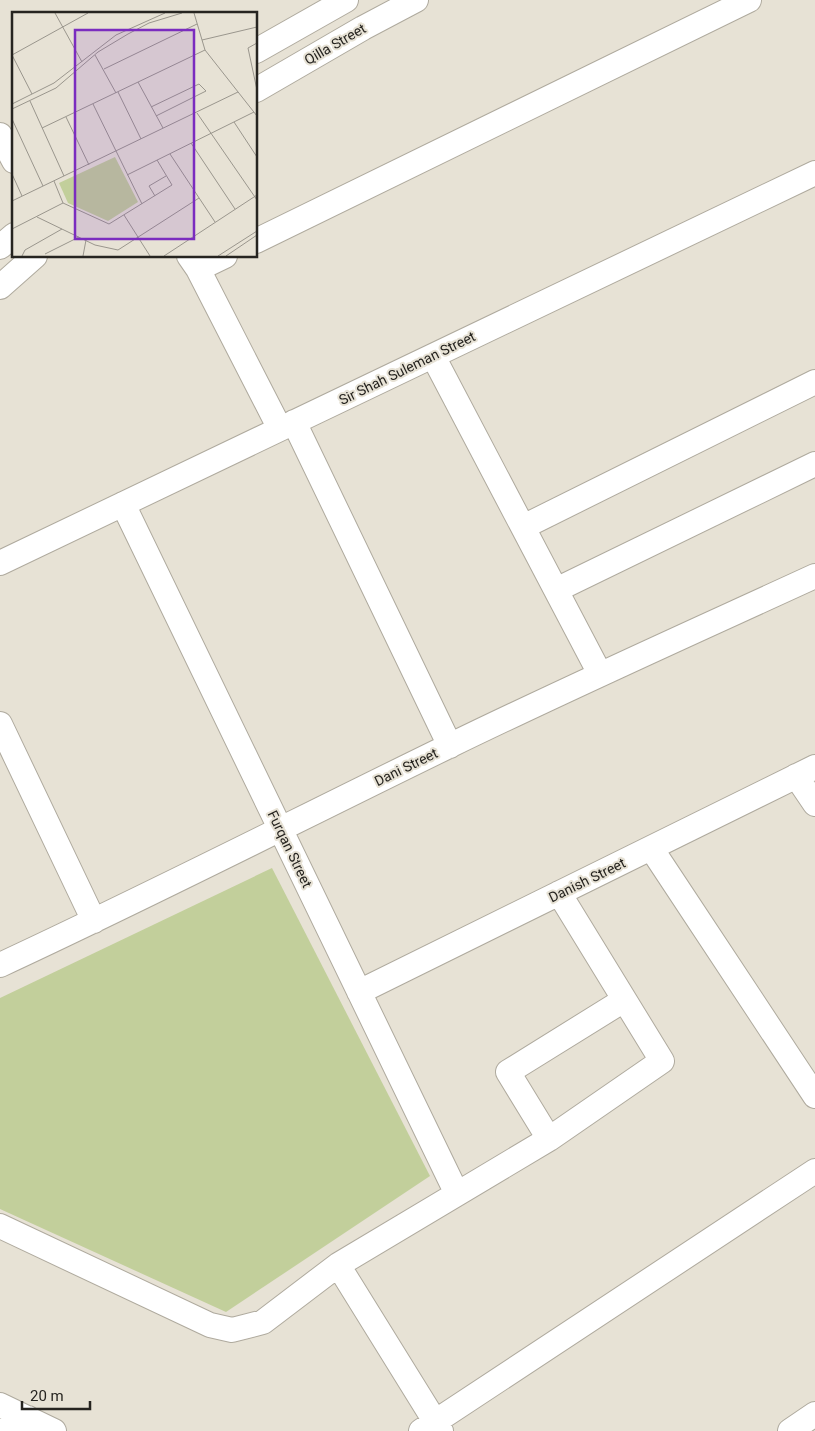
<svg xmlns="http://www.w3.org/2000/svg" width="815" height="1431" font-family="Roboto,sans-serif">
  <style>
    .garden { fill: #c2cf9b }
    .lines { fill: none; stroke-linecap: round; stroke-linejoin: round }
    .minor-casing { stroke: #afaa9e; stroke-width: 26 }
    .minor { stroke: #fff; stroke-width: 24 }
    .labels { text-anchor: middle; dominant-baseline: central; stroke-width: 4; stroke-linejoin: round; paint-order: stroke }
    .street-label { font-size: 14px; fill: #262420; stroke: #e7e2d5 }
    .inset-road { fill: none; stroke: #9a968d; stroke-width: 1 }
    .view { fill: #7b2cbf; fill-opacity: 0.15; stroke: #7b2cbf; stroke-width: 2.5 }
    .inset-edge { fill: none; stroke: #262420; stroke-width: 2.5 }
  </style>
  <rect width="100%" height="100%" fill="#e7e2d5"/>
  <path class="garden" d="M272,868L430,1176L226,1312L0,1209V998Z"/>
  <g class="lines">
    <g class="minor-casing">
      <path id="minor" d="M256,51L346,0
        M256,90L363,28L416,0
        M0,135L14,161
        M256,241L749,0
        M0,247L14,235
        M189,256L198,269L280,429
        M198,269L225,256
        M0,287L35,256
        M433,356L600,674
        M294,422L450,746
        M123,504L457,1194
        M523,527L815,382
        M0,563L815,173
        M556,590L815,464
        M0,724L94,921
        M796,776L815,804
        M651,848L815,1096
        M0,965C151,895 299,819 449,746C570,687 693,632 815,576
        M359,992L815,767
        M549,1139L508,1072L624,1000
        M0,1226L210,1325L232,1330L263,1322L338,1265L549,1139L662,1061L559,893
        M338,1265L441,1431
        M0,1405L54,1431
        M3,1431L28,1418
        M421,1431L815,1171
        M790,1431L815,1414"/>
    </g>
    <use href="#minor" class="minor"/>
  </g>
  <g class="labels">
    <g class="street-label">
      <text transform="translate(335 44) rotate(-30)">Qilla Street</text>
      <text transform="translate(407 368) rotate(-26)">Sir Shah Suleman Street</text>
      <text transform="translate(406 767) rotate(-26)">Dani Street</text>
      <text transform="translate(290 849) rotate(64)">Furqan Street</text>
      <text transform="translate(587 880) rotate(-26)">Danish Street</text>
    </g>
  </g>
  <g transform="translate(12 12)">
    <rect width="245" height="245" fill="#e7e2d5"/>
    <path d="M103,145L126,190L96,209L56,191L47,171Z" fill="#c2cf9b"/>
    <path class="inset-road" d="M43,1L70,50M182,1L193,38L245,104M190,28L245,15M245,31L236,36L245,78M0,43L76,1M0,43L20,82M83,43L104,81M92,57L185,12M126,70L151,116M106,80L129,127M18,89L52,164M0,92L42,71L104,23L153,1M81,92L130,192M139,95L187,72L194,79L144,104M0,97L44,76L86,40L116,22L137,11L170,1M185,101L245,188M54,105L77,153M0,107L31,174M222,110L245,145M30,116L193,38M179,131L223,197M158,142L203,210M0,162L10,184M115,163L242,100M42,169L51,191L97,212L160,173L145,148M143,184L137,174L154,164M0,189L226,80M112,203L138,244M25,205L83,233L106,238L187,186M0,217L51,191M33,242L67,225M10,244L13,238L50,217M71,244L74,228M152,244L245,183M206,244L245,219M214,244L245,223"/>
    <path class="view" d="M63,18H182V227H63Z"/>
    <rect width="245" height="245" class="inset-edge"/>
  </g>
  <path d="M22 1401v8h68v-8" fill="none" stroke="#262420" stroke-width="2.5"/>
  <text x="30" y="1401" font-size="15" fill="#262420" stroke="#e7e2d5" stroke-width="4" paint-order="stroke">20 m</text>
</svg>
